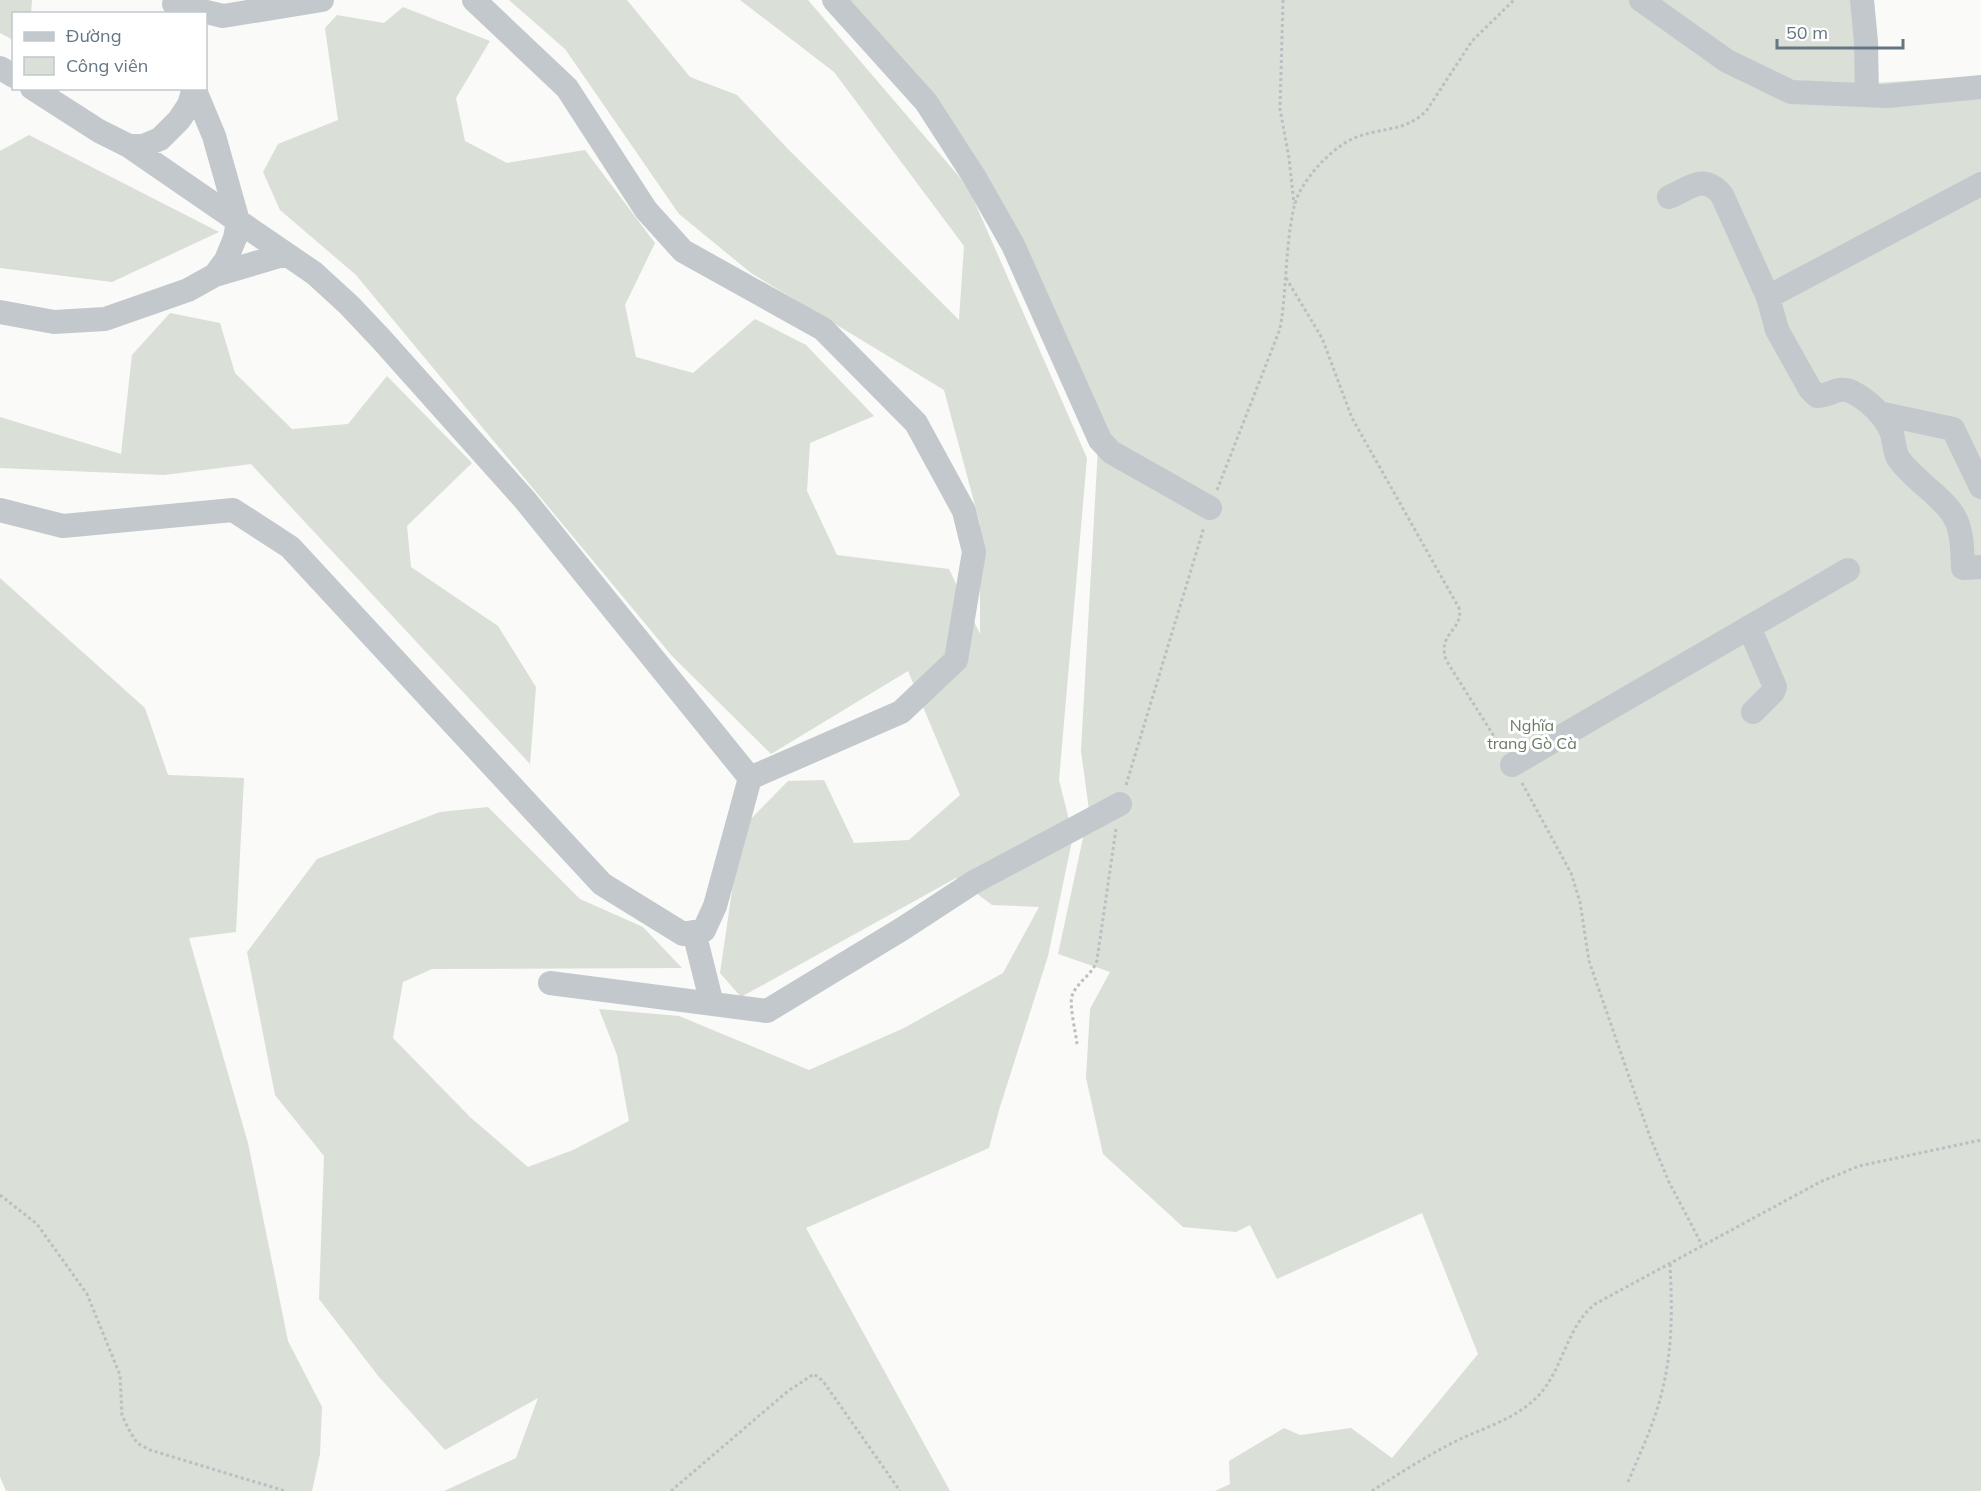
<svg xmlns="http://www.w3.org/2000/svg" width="1981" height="1491" font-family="Mulish,sans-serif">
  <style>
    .green { fill: #dadfd7 }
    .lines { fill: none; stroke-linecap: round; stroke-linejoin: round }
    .path { stroke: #bbbfc2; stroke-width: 3; stroke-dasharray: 3 3; stroke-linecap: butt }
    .minor { stroke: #c3c8cc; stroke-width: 24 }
    .labels { text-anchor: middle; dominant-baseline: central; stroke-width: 6; stroke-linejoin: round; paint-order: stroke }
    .park-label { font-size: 16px; fill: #687a64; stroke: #fff }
  </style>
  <rect width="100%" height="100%" fill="#fafaf8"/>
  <path class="green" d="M0,0H32L31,13L14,14L13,40L0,33Z
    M509,0H627L690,77L737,95L788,149L959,320L964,246L834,72L740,0H808L968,187L1087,458L1059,780L1073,836L1048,956L999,1110L989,1148L806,1228L950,1491H444L516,1458L538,1398L445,1450L379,1377L319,1299L324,1156L275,1095L247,952L317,859L440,812L488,807L580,899L643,927L682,968L432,969L403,982L393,1038L470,1117L528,1167L573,1150L629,1121L617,1055L599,1009L679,1016L809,1070L904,1028L1003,973L1039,907L992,905L956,878L741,997L720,973L741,829L788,781L824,780L854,843L909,840L960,795L908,671L771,754L672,656L356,275L280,210L263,172L278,144L338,120L325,28L337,15L384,23L403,7L490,41L456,98L465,141L507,163L585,150L655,243L625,305L636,357L693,373L755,319L806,345L874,416L810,443L807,491L837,555L949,569L980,634V524L944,390L751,273L679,214L565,49Z
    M843,0H1869L1875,83L1981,76V1491H1215L1230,1484L1229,1461L1284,1428L1300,1435L1351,1428L1392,1458L1478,1354L1422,1213L1277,1279L1250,1225L1236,1232L1183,1227L1103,1154L1086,1078L1090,1009L1110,972L1058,954L1089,810L1081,751L1098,447L1012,254L923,92Z
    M29,135L219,232L112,282L0,268V151Z
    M170,313L220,323L235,373L292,429L348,424L387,376L472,463L407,526L411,567L498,626L536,687L530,764L251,464L164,475L0,468V417L121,454L132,355Z
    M0,578L145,708L168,775L244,778L236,932L189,938L248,1143L288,1341L322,1407L320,1454L312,1491H6L0,1477Z"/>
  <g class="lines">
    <path class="path" d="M1283,0L1280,109L1289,158L1294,204
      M1286,278L1322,338L1352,418L1459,608C1464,631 1437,632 1446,660L1502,749
      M1217,490L1280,329C1287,289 1285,247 1294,207C1300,182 1327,153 1348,141C1376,126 1405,134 1427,110L1472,41L1514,0
      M1522,783L1571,873L1580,902L1589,961L1650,1137L1669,1182L1702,1245
      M1126,785L1204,527
      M1077,1044C1076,1033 1069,1006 1072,996C1077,981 1093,975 1097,960L1116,829
      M0,1195L37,1224L87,1294L120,1375L122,1415L128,1428L137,1443L150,1450L285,1491
      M1628,1482C1641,1451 1656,1420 1663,1387C1673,1347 1672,1304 1670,1263
      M671,1491L788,1391L814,1374L823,1381L900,1491
      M1372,1491C1400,1473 1428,1455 1458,1440C1484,1428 1514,1419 1535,1399C1563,1373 1565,1328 1595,1304L1820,1182L1859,1166L1981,1140"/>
    <path class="minor" d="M834,0L926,102L975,178L1013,245L1100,440L1111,452L1210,508
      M1641,0L1727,61L1791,92L1887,96L1981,87
      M1862,0L1866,42L1867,95
      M174,4L223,16L322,0
      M0,68L14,76
      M32,88L99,131L129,146H143L160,139L179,120L189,105L194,88
      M194,88L214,136L238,221L314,273L349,305L382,340L525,500L750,778
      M1669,197C1691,188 1703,173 1722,195L1768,297L1777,330L1810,389L1817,396C1830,396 1839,385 1852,392C1867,399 1885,416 1891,431C1894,439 1894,450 1898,458C1912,479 1945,498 1955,518C1963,533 1962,552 1963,568L1981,567
      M215,275L286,254
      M1768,297L1981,184
      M0,312L54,322L105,319L188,290L215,275L226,260L235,238L238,221L129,146
      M1879,413L1953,429L1981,487
      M0,510L63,526L233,510L290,547L602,884L683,934L704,930L715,906L750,778L901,712L956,660L974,552L964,511L916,423L823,329L683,251L646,210L567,88L474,0
      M1749,627L1775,687L1773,692L1753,712
      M1512,765L1848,570
      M694,932L712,1004
      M550,983L767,1011L902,929L974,882L1120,804"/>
  </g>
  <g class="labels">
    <g class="park-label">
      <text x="1532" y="725">Nghĩa<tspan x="1532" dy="18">trang Gò Cà</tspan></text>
    </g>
  </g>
  <rect x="12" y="12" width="195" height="78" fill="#ffffff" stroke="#c1c8cd" stroke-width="1.5"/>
  <rect x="24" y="32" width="30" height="9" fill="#c3c8cc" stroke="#c1c8cd" stroke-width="1.5"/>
  <text x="66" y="42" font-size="18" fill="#657683">Đường</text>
  <rect x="24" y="57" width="30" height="18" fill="#dadfd7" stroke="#c1c8cd" stroke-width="1.5"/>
  <text x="66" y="72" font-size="18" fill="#657683">Công viên</text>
  <path d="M1777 39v9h126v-9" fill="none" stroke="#657683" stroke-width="3"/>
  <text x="1786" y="39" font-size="18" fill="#657683" stroke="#ffffff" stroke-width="4.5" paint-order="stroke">50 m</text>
</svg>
